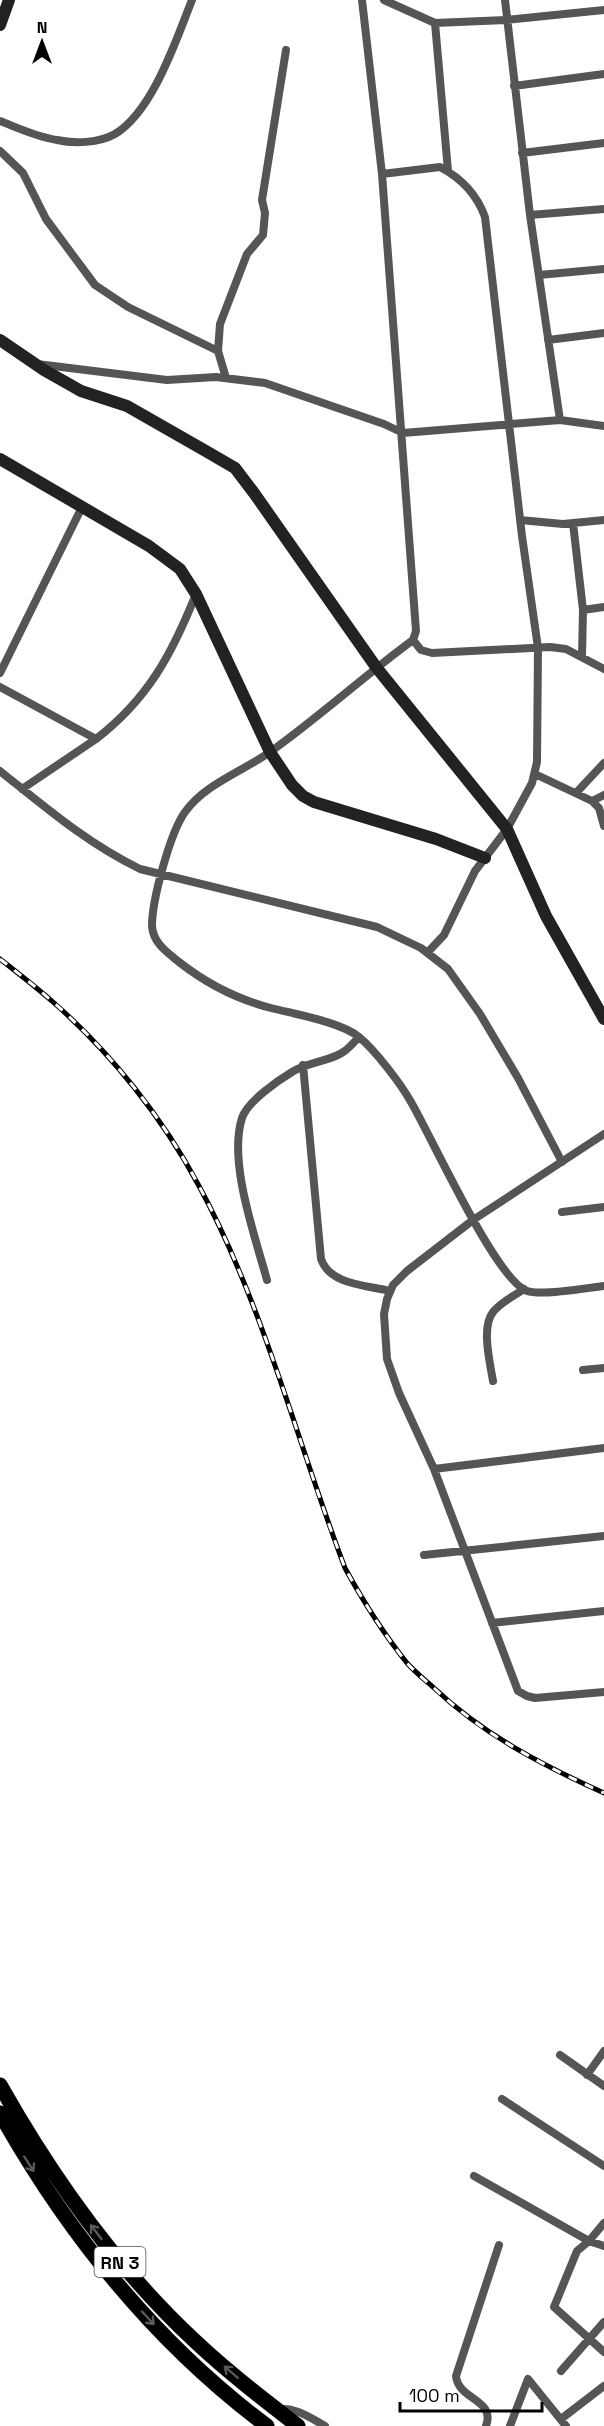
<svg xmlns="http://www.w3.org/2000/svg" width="604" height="2426" font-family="'Space Grotesk',sans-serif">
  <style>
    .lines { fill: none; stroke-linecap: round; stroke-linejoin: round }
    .highway-casing { stroke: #dbdbdb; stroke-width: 16 }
    .street { stroke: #555; stroke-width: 8 }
    .secondary { stroke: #222; stroke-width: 12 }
    .highway { stroke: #000; stroke-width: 15 }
    .rail-casing { stroke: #000; stroke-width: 5 }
    .rail { stroke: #fff; stroke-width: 3; stroke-dasharray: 9; stroke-linecap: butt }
    .oneway { stroke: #595959 }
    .labels { text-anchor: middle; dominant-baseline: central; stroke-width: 4.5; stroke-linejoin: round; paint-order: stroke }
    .shield { fill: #fff; stroke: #4c4c4c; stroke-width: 1.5 }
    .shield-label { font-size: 18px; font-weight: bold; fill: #000 }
  </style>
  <rect width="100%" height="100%" fill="#fff"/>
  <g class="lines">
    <g class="highway-casing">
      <path id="highway" d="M0,2085C53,2179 116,2268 196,2342C228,2372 263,2399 298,2426
        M0,2113C68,2234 156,2343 267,2426"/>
    </g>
    <path class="street" d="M362,0L382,174L416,631L413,640C364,676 319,717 270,752C243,771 205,784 185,812C170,833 152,900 152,926C153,943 167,952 179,962C207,984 236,999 271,1008C294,1014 341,1022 359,1037C375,1050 401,1084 411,1102C431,1136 496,1280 527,1291C542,1296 586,1288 604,1286
      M384,0L435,23L506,20L604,10
      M505,0L530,215L560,420
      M435,23L448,171
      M514,86L604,74
      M0,121C18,128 37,137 57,140C74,144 99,143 115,134C153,111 176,40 192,0
      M0,151L23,173L46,219L95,285L128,307L218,351
      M522,153L604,143
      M382,174L440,167C461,178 477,195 485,217L522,536L538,648L537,762L532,783L507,829L475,871L444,935L428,952
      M530,215L604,209
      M539,275L604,269
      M548,340L604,333
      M37,364L167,380L216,377L265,383L384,424L403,433L560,420L604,426
      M226,378L218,351L220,324L247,254L263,235L265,213L262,200L286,50
      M520,520L563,524L604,520
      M573,523L583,610L582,656
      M583,610L604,607
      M413,640L421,650L432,653L550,647L566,649L604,669
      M0,673L82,507
      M0,687L96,739C148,699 172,654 196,594
      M0,771C45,807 88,844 140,869L377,927L421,948L448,969L480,1014L518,1078L562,1162
      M535,774L592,801L599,808L604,826
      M22,789L96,739
      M576,793L604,763
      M592,801L604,795
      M303,1065L321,1259C330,1285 366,1285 390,1291
      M604,1134L473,1220L407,1271L393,1285L387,1299L384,1314L387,1359L399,1393L434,1469L518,1691L527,1696L535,1698L604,1692
      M562,1212L604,1207
      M267,1280C255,1236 228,1162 242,1118C247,1102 277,1081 292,1072C307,1062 333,1061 346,1050C351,1046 355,1041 359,1037
      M583,1370L604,1368
      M493,1381C490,1363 481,1327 493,1312C501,1302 514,1296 524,1289
      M434,1469L604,1448
      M424,1555L604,1536
      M492,1623L604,1611
      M560,2055L604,2086
      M587,2075L604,2051
      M502,2099L604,2166
      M474,2176L589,2241L604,2246
      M604,2223L589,2241L577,2251L554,2307L604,2352
      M561,2371L604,2322
      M276,2409C296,2407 309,2417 325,2426
      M561,2419L604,2386
      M486,2426C496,2399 458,2400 456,2376L499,2245
      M510,2426L528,2379L566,2426"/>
    <path class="secondary" d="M0,25L9,0
      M0,340L44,370L81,391L127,406L204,450L235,468L254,493L376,667L507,829L546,916L604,1019
      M0,459L149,546L180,569L196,594L270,752L292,785L303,796L314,802L436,839L485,858"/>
    <use href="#highway" class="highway"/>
    <g class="rail-casing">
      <path id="rail" d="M0,959C18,973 36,987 53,1002C111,1053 163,1118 199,1186C263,1304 297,1442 345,1568C363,1601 383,1633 407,1663C415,1672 425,1680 434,1688C484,1735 542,1765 604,1793"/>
    </g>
    <use href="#rail" class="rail"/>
  </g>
  <defs><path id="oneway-shaft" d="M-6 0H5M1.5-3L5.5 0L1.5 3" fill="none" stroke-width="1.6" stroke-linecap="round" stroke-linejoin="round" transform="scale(1.5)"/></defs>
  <g class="oneway">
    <use href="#oneway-shaft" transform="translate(29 2164) rotate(57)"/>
    <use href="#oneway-shaft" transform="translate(96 2232) rotate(-128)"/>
    <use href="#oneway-shaft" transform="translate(148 2318) rotate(47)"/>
    <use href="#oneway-shaft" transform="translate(231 2372) rotate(-139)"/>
  </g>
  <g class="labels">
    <rect class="shield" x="94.5" y="2247" width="51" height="30" rx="4.5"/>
    <g class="shield-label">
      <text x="120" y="2262">RN 3</text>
    </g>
  </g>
  <g transform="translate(42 42)" stroke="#ffffff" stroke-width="4.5" paint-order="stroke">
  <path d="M0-4.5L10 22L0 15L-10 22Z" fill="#000000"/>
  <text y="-9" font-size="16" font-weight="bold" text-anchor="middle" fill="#000000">N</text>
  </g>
  <path d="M400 2402v9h142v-9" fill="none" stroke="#000000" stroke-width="3"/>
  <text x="409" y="2402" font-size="18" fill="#000000" stroke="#ffffff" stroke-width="4.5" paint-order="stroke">100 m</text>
</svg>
